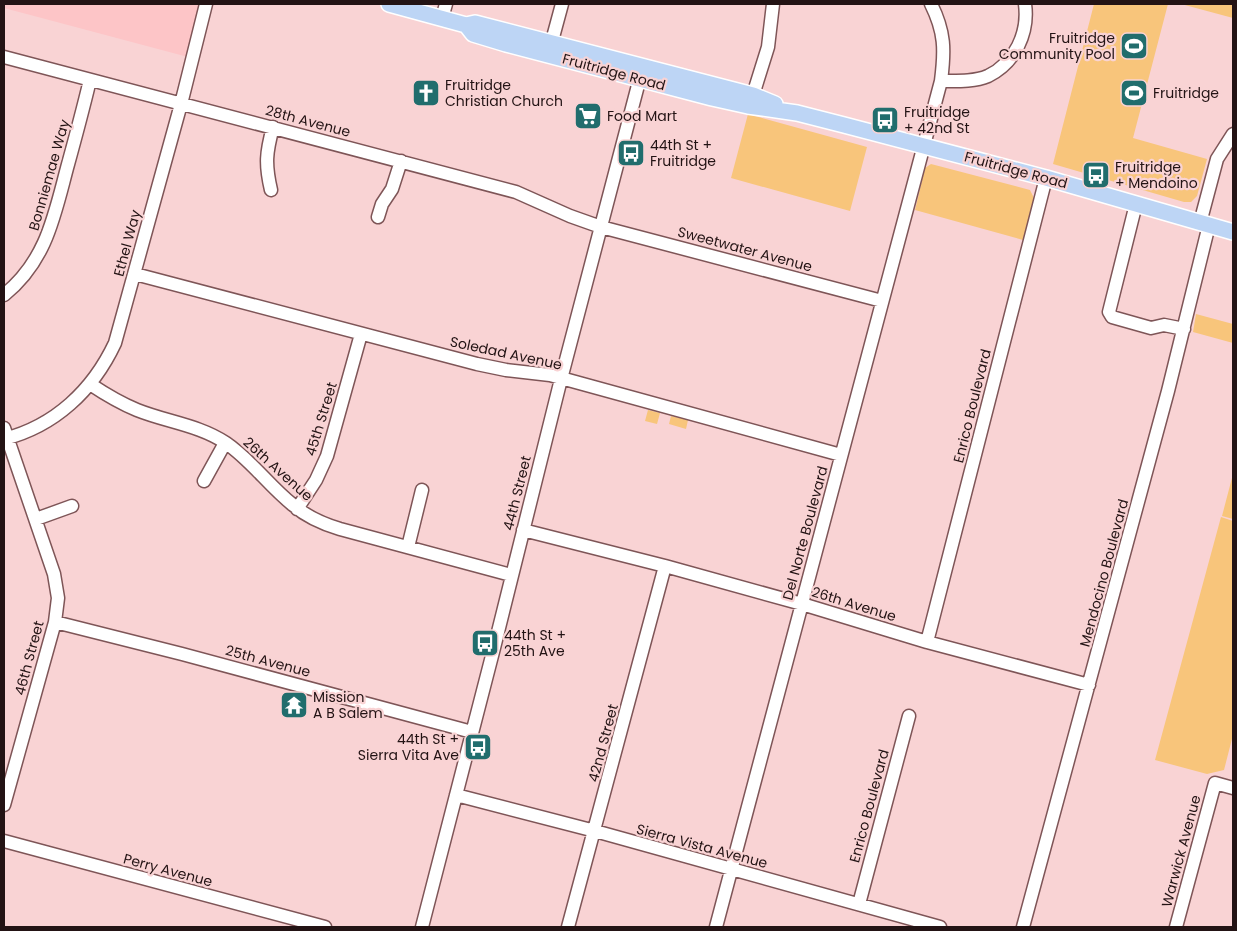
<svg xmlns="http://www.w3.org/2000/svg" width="1237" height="931" font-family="Poppins,sans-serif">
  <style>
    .built { fill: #fdc5c7 }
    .green { fill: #f8c57b }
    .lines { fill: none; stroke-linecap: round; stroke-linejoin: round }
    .minor-casing { stroke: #7e5557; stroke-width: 15 }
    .major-casing { stroke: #fff; stroke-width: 18 }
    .minor { stroke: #fff; stroke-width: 12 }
    .major { stroke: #bdd5f5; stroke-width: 15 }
    .labels { text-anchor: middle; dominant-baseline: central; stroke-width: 4.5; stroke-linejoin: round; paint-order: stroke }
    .poi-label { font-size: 14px; fill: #231314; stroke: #f9d3d4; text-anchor: start }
    .street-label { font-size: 14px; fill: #231314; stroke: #f9d3d4 }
  </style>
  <rect width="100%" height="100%" fill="#f9d3d4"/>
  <path class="built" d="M4,4H202L188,57L4,8Z"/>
  <path class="green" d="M1094,4H1168L1133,138L1207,159L1197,196L1191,202H1184L1053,164Z
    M1181,4H1233V18Z
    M748,114L867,147L850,211L731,178Z
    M931,164L1030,190L1035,200L1023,240L915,210L925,168Z
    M1196,314L1233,324V343L1193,332Z
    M648,410L660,413L657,424L645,421Z
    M671,416L688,420L686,429L669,424Z
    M1233,474V519L1222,516Z
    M1221,517L1233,521V735L1224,770L1207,774L1155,760Z"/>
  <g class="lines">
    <g class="minor-casing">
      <path id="minor" d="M442,18L446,4
        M549,52L562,4
        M4,57L516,192L570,216L601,227L882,301
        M941,81C956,81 974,82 988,76C1015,63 1029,33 1025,4
        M753,95L768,47L773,4
        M271,190C265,164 266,153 273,127
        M1136,204L1109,312L1112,317L1151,328L1164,325L1184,329
        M378,217L382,204L392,189L401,161
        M1200,223L1217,159L1233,134
        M135,274L477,364L506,370L550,375L841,455
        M4,295C46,261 54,217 67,168C75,139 83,109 90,80
        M90,384C105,394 120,403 137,410C167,422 199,425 226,443C251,460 269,486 293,505C307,517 323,524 340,529L511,575
        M4,428L54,574L58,598L55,622L4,805
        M4,439C55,426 93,390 115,343L181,104L206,4
        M204,481L225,443
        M297,509L316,480L327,456L361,334
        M36,519L72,506
        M523,530L665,566L802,604L927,642L1089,685
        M408,547L422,490
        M55,622L182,654L472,732
        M927,642L1046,178
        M456,795L595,831L940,927
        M4,841L325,927
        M859,904L909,716
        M422,927L494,648L561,379L642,70
        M568,927L665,566
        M716,927L941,81C945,50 945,32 931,4
        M1023,927L1168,391L1209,225
        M1176,927L1215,783L1233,788"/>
    </g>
    <g class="major-casing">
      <path id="major" d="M389,4L466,25L473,34L506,44L712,98L748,106L797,113L844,125L1046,178L1233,232
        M466,25L475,23L753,95L775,104"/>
    </g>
    <use href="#minor" class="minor"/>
    <use href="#major" class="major"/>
  </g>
  <defs>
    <g id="stadium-square" transform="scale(1.4375)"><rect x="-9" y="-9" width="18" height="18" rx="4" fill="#216d6d" stroke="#f9d3d4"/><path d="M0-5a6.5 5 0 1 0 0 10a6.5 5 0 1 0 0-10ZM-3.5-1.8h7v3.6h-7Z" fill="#fff"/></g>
    <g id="church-square" transform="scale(1.4375)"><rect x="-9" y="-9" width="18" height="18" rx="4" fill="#216d6d" stroke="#f9d3d4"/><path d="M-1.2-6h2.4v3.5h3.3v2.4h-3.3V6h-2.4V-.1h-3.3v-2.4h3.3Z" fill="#fff"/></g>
    <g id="supermarket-square" transform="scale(1.4375)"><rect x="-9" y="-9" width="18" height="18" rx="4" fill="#216d6d" stroke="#f9d3d4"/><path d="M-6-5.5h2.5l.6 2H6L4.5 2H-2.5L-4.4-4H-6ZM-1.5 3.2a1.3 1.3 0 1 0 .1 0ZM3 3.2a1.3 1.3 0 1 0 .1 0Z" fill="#fff"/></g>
    <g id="bus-square" transform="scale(1.4375)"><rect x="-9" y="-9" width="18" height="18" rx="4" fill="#216d6d" stroke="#f9d3d4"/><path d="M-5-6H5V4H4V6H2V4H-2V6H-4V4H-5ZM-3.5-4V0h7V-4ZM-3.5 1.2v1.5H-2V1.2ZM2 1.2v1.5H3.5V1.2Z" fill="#fff"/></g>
    <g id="temple-square" transform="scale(1.4375)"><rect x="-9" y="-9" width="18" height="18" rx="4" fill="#216d6d" stroke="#f9d3d4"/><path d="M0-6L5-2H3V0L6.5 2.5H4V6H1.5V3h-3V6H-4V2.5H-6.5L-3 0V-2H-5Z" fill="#fff"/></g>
  </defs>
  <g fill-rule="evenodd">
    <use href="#stadium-square" x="1134" y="46"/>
    <use href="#church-square" x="426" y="93"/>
    <use href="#stadium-square" x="1134" y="93"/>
    <use href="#supermarket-square" x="588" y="116"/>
    <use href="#bus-square" x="885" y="120"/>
    <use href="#bus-square" x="631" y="153"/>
    <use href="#bus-square" x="1096" y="175"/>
    <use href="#bus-square" x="485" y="643"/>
    <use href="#temple-square" x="294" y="705"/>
    <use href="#bus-square" x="478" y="747"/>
  </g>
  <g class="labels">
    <g class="poi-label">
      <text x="1115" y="38" text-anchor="end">Fruitridge<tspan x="1115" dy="16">Community Pool</tspan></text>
      <text x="445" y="85">Fruitridge<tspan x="445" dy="16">Christian Church</tspan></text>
      <text x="1153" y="93">Fruitridge</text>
      <text x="904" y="112">Fruitridge<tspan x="904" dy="16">+ 42nd St</tspan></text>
      <text x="607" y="116">Food Mart</text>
      <text x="650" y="145">44th St +<tspan x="650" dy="16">Fruitridge</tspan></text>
      <text x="1115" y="167">Fruitridge<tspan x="1115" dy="16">+ Mendoino</tspan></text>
      <text x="504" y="635">44th St +<tspan x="504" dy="16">25th Ave</tspan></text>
      <text x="313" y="697">Mission<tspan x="313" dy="16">A B Salem</tspan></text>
      <text x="459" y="739" text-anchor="end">44th St +<tspan x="459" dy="16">Sierra Vita Ave</tspan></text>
    </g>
    <g class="street-label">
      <text transform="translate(614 72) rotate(15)">Fruitridge Road</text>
      <text transform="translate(308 121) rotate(15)">28th Avenue</text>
      <text transform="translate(1016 170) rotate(15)">Fruitridge Road</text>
      <text transform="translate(49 175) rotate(-74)">Bonniemae Way</text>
      <text transform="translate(127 243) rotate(-75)">Ethel Way</text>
      <text transform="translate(745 249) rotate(15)">Sweetwater Avenue</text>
      <text transform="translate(506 353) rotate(12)">Soledad Avenue</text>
      <text transform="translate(972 406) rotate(-76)">Enrico Boulevard</text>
      <text transform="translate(321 419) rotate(-73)">45th Street</text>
      <text transform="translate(278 469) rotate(42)">26th Avenue</text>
      <text transform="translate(517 493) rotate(-76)">44th Street</text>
      <text transform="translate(805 533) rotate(-75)">Del Norte Boulevard</text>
      <text transform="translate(1104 573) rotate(-75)">Mendocino Boulevard</text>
      <text transform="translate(854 604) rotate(17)">26th Avenue</text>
      <text transform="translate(29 658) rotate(-75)">46th Street</text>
      <text transform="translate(268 661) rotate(15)">25th Avenue</text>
      <text transform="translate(603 743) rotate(-75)">42nd Street</text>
      <text transform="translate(869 806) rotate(-75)">Enrico Boulevard</text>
      <text transform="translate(702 846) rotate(15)">Sierra Vista Avenue</text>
      <text transform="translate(1181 851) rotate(-75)">Warwick Avenue</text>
      <text transform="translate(168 870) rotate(15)">Perry Avenue</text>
    </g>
  </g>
  <rect width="1237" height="931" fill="none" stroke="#231314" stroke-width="10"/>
</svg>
